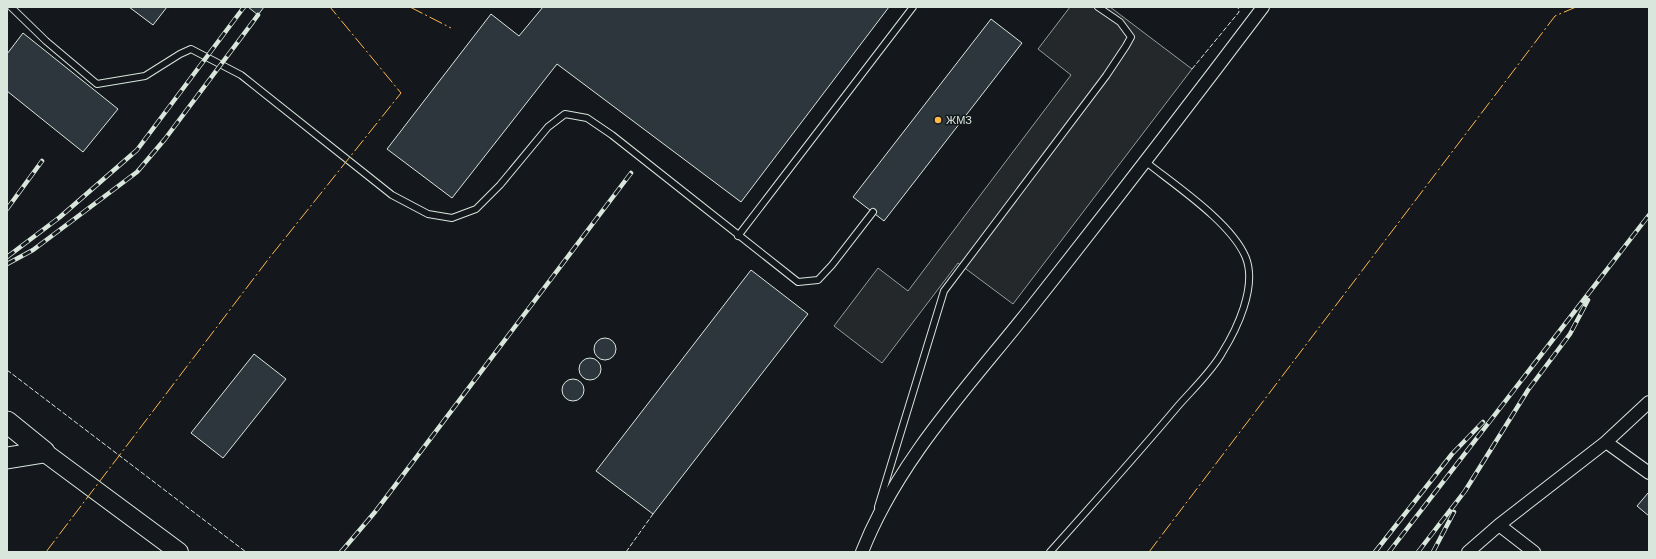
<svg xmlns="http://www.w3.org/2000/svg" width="1656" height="559" font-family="'Work Sans',sans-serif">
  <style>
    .parking { fill: #24282b; stroke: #939e99 }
    .building { fill: #2c363c; stroke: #d8e6dc }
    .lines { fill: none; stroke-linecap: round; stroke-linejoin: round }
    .service-casing { stroke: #d8e6dc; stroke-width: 8 }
    .minor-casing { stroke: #d8e6dc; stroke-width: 14 }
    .secondary-casing { stroke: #d8e6dc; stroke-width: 20 }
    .trunk-casing { stroke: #d8e6dc; stroke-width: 23 }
    .service { stroke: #14181c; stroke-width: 6 }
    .minor { stroke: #14181c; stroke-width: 12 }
    .secondary { stroke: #14181c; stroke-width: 18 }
    .trunk { stroke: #14181c; stroke-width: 21 }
    .rail-casing { stroke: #d8e6dc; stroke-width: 4.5 }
    .rail { stroke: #14181c; stroke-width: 3; stroke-dasharray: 9; stroke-linecap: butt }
    .fence { stroke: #d8e6dc; stroke-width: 1; stroke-dasharray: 5 2; stroke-linecap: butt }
    .power { stroke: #ffb74d; stroke-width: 1; stroke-dasharray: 14 3 2 3; stroke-linecap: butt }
    .poi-dot { fill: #ffb74d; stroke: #14181c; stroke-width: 1.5 }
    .labels { text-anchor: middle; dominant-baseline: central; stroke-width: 3; stroke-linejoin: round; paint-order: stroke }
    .poi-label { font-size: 11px; fill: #d8e6dc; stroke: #14181c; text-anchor: start }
  </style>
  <rect width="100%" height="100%" fill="#14181c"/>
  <path class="parking" d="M1070,7H1110L1192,69L1013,304L958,263L882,363L834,326L878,268L908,291L1071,75L1038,49Z"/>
  <path class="building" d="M129,7H167L153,25Z
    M248,7H264L258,15Z
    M543,7H889L741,202L557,64L452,198L387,149L491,14L519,36Z
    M991,19L1022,43L884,221L853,197Z
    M23,33L118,109L83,152L7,91V54Z
    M751,270L808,314L653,514L596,471Z
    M594 349a11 11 0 1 1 22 0a11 11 0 1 1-22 0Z
    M254,354L286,379L223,458L191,433Z
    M579 369a11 11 0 1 1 22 0a11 11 0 1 1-22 0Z
    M562 390a11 11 0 1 1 22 0a11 11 0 1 1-22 0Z
    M1648,493H1649V516L1637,506Z"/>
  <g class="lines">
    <g class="service-casing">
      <path id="service" d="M11,7L46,41L97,84L145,76L180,54L191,49L241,75L392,195L428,214L452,218L476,209L500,185L548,127L565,114L587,118L612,135L798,282L818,280L832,265L873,212
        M738,236L913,7
        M878,507L944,291L1106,76L1126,46L1131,37L1120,22L1098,7
        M1050,552C1093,504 1136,456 1178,406C1192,390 1212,371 1222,353C1237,329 1257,287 1246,258C1232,223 1176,186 1146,162"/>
    </g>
    <g class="minor-casing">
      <path id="minor" d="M1606,442L1649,473
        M1499,525L1534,552
        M862,552C898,460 969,386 1030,309C1109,209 1186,109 1263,7
        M1468,552L1499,525L1606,442L1649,402"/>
    </g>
    <g class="secondary-casing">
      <path id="secondary" d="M44,452L179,552"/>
    </g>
    <g class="trunk-casing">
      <path id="trunk" d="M7,422L44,452
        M7,458L44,452"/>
    </g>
    <use href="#service" class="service"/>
    <use href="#minor" class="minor"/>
    <use href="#secondary" class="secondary"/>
    <use href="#trunk" class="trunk"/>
    <g class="rail-casing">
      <path id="rail" d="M7,209L42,161
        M7,257L60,217L137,150L244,7
        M7,264L33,250L137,172L165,139L258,15
        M341,552L375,512L631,173
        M1375,552L1452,454L1483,422
        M1389,552L1649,215
        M1418,552L1465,491L1528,390L1570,334L1588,300
        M1433,552L1454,512"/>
    </g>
    <use href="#rail" class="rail"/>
    <path class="fence" d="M1192,69L1239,12L1238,7
      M7,370L246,552
      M626,552L653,514"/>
    <path class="power" d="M410,7L451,28
      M46,552L270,257L401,93L330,7
      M1149,552L1555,16L1576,7"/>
  </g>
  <circle class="poi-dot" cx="938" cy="120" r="4"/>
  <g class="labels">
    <g class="poi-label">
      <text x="946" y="120">ЖМЗ</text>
    </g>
  </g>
  <rect width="1656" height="559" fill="none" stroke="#d8e6dc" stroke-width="16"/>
</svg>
